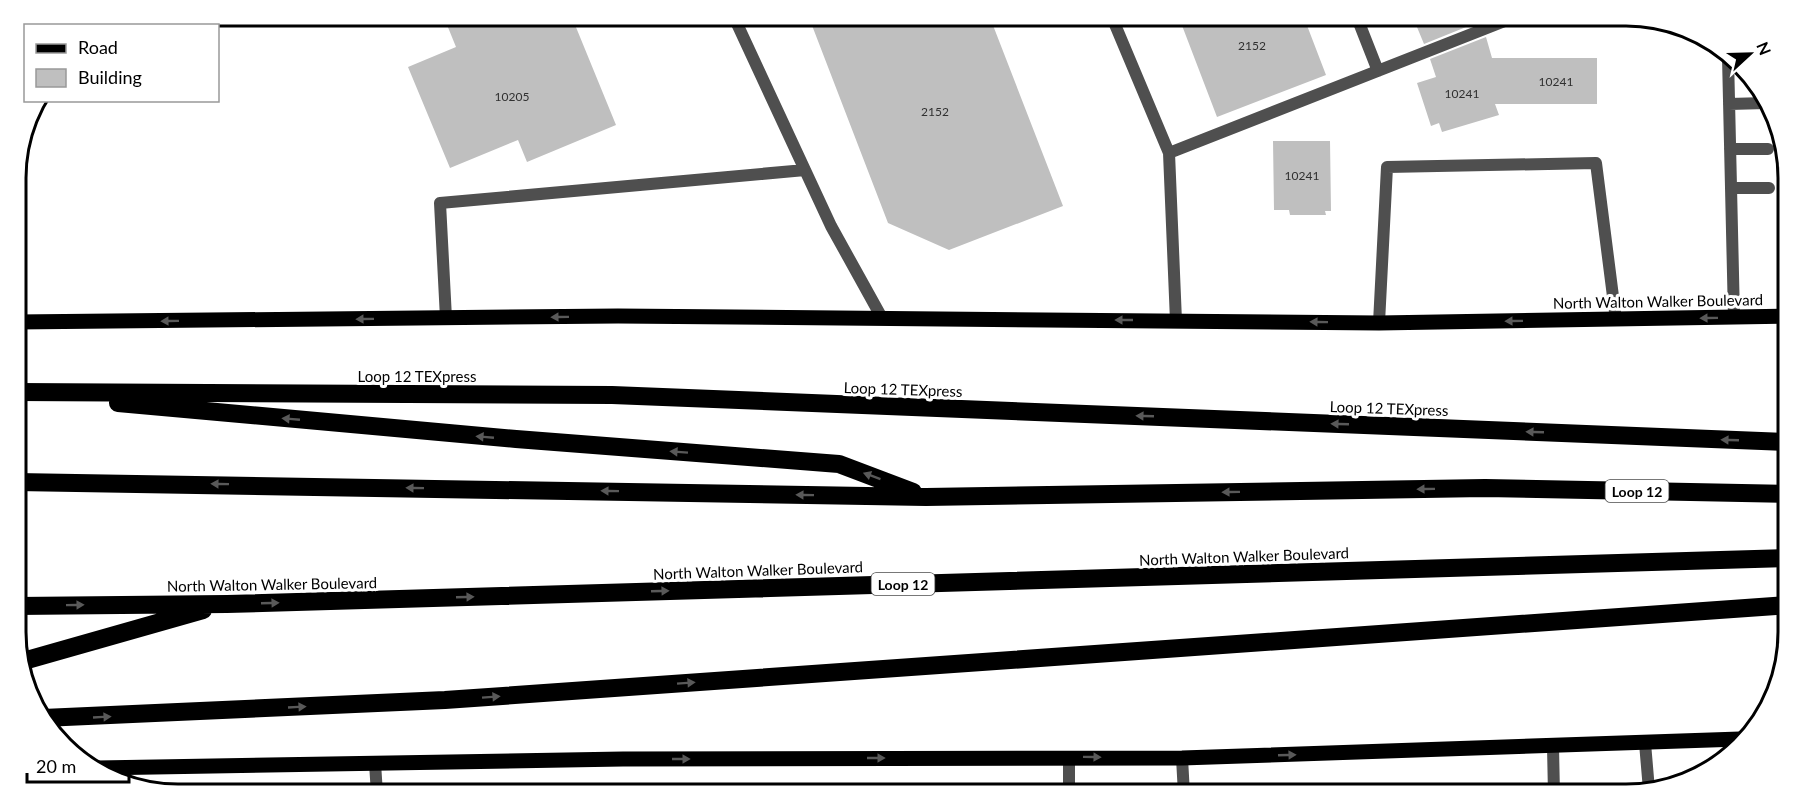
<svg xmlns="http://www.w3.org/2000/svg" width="1804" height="809" font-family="Lato,sans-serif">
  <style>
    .building { fill: #bfbfbf }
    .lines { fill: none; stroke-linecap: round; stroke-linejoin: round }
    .service { stroke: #4f4f4f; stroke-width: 12 }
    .minor { stroke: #4f4f4f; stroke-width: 12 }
    .primary { stroke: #000; stroke-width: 15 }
    .motorway { stroke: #000; stroke-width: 18 }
    .oneway { fill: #595959 }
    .labels { text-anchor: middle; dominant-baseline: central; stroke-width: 6; stroke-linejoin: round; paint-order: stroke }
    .number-label { font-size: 12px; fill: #303030 }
    .shield { fill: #fff; stroke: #4c4c4c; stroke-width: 1.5 }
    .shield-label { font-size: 14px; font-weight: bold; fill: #000 }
    .street-label { font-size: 15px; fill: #000; stroke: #fff }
    .rim { fill: none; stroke: #000; stroke-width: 3 }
  </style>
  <rect width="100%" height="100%" fill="#fff"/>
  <path class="building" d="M443,15H571L616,125L527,162L518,140L450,168L408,67L456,47Z
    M808,15H989L1063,206L949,250L888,223Z
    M1178,15H1303L1326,75L1217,117Z
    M1412,15H1479L1481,21L1424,44Z
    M1486,37L1492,58H1597V104H1495L1499,115L1442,132L1439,123L1431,126L1417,83L1436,77L1430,59Z
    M1273,141H1330L1331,211H1325L1326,215H1290L1289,210H1274Z"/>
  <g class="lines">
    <path class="service" d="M733,15L831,226L882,318
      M1111,15L1169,153
      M1356,15L1378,71
      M1728,57L1734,317
      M1729,104L1766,103
      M1730,149H1768
      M1731,188H1769
      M446,318L440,203L805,170
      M1176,321L1169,153L1520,15
      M1379,323L1387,167L1596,163L1616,320
      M1645,743L1649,790
      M1553,747L1554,794
      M1182,758L1184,794
      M375,763L377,794"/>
    <path class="minor" d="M1069,757V794"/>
    <path class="primary" d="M16,322L618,316L1379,323L1788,316
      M97,768L623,759L1182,758L1740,739"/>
    <path class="motorway" d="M16,392L612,395L1788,442
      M118,403L516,439L839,464L913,492
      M16,482L926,497L1485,488L1789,494
      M16,606L227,604L1789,558
      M20,662L203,610
      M43,718L445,700L1789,605"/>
  </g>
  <defs><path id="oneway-solid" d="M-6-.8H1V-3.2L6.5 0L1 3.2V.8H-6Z" transform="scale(1.5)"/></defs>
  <g class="oneway">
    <use href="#oneway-solid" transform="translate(560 317) rotate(179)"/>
    <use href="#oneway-solid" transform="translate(1709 318) rotate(179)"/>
    <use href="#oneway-solid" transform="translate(365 319) rotate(179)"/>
    <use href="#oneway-solid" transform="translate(1124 320) rotate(-180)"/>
    <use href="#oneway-solid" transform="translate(170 321) rotate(179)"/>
    <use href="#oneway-solid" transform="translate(1514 321) rotate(179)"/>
    <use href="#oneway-solid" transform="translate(1319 322) rotate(-179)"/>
    <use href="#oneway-solid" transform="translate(1145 416) rotate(-178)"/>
    <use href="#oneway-solid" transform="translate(291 419) rotate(-175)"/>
    <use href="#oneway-solid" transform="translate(1340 424) rotate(-178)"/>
    <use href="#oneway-solid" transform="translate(1535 432) rotate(-178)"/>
    <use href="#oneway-solid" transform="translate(485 437) rotate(-175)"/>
    <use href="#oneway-solid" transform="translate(1730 440) rotate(-178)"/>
    <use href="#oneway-solid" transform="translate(679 452) rotate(-176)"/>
    <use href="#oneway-solid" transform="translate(872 476) rotate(-160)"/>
    <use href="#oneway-solid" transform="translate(220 484) rotate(-179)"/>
    <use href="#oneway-solid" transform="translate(415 488) rotate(-179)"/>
    <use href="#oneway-solid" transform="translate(1426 489) rotate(179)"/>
    <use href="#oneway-solid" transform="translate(610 491) rotate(-179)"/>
    <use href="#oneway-solid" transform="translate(1231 492) rotate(179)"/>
    <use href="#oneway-solid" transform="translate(805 495) rotate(-179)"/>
    <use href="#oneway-solid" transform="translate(660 591) rotate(-2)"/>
    <use href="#oneway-solid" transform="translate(465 597) rotate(-2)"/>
    <use href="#oneway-solid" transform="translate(270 603) rotate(-2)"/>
    <use href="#oneway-solid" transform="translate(75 605) rotate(-1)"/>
    <use href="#oneway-solid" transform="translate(686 683) rotate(-4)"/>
    <use href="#oneway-solid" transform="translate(491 697) rotate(-4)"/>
    <use href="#oneway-solid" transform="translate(297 707) rotate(-3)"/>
    <use href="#oneway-solid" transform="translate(102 717) rotate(-3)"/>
    <use href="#oneway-solid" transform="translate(1287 755) rotate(-2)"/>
    <use href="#oneway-solid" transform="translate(1092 757) rotate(1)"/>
    <use href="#oneway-solid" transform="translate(876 758)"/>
    <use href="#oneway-solid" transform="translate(681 759)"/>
  </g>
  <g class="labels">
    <g class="number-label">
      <text x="1252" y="45">2152</text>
      <text x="1556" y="81">10241</text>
      <text x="1462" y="93">10241</text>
      <text x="512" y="96">10205</text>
      <text x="935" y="111">2152</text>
      <text x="1302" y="175">10241</text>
    </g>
    <g class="shield">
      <rect x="1605.5" y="480" width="63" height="22" rx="4.5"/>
      <rect x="871.5" y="573" width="63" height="22" rx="4.5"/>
    </g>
    <g class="shield-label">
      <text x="1637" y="491">Loop 12</text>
      <text x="903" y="584">Loop 12</text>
    </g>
    <g class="street-label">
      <text transform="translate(1658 301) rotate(-1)">North Walton Walker Boulevard</text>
      <text x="417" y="376">Loop 12 TEXpress</text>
      <text transform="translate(903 389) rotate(2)">Loop 12 TEXpress</text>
      <text transform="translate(1389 408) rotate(2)">Loop 12 TEXpress</text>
      <text transform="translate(1244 556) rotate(-2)">North Walton Walker Boulevard</text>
      <text transform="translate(758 570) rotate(-2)">North Walton Walker Boulevard</text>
      <text transform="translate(272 584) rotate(-1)">North Walton Walker Boulevard</text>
    </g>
  </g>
  <path d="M0 0H1804V809H0ZM178 26H1626A152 152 0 0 1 1778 178V632A152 152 0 0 1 1626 784H178A152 152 0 0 1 26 632V178A152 152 0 0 1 178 26Z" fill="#fff" fill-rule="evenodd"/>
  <path class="rim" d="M178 26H1626A152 152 0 0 1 1778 178V632A152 152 0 0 1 1626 784H178A152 152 0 0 1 26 632V178A152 152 0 0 1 178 26Z"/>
  <rect x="24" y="24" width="195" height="78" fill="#ffffff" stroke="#999999" stroke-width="1.5"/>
  <rect x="36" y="44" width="30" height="9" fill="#000000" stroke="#999999" stroke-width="1.5"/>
  <text x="78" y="54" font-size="18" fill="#000000">Road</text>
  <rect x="36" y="69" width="30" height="18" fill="#bfbfbf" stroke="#999999" stroke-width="1.5"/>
  <text x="78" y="84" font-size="18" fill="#000000">Building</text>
  <g transform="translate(1750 54) rotate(68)" stroke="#ffffff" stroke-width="4.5" paint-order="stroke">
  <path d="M0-4.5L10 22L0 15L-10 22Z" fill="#000000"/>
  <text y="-9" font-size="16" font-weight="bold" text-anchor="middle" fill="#000000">N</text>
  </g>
  <path d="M27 773v9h102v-9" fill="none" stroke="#000000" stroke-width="3"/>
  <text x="36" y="773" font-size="18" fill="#000000" stroke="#ffffff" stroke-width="4.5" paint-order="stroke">20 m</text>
</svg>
